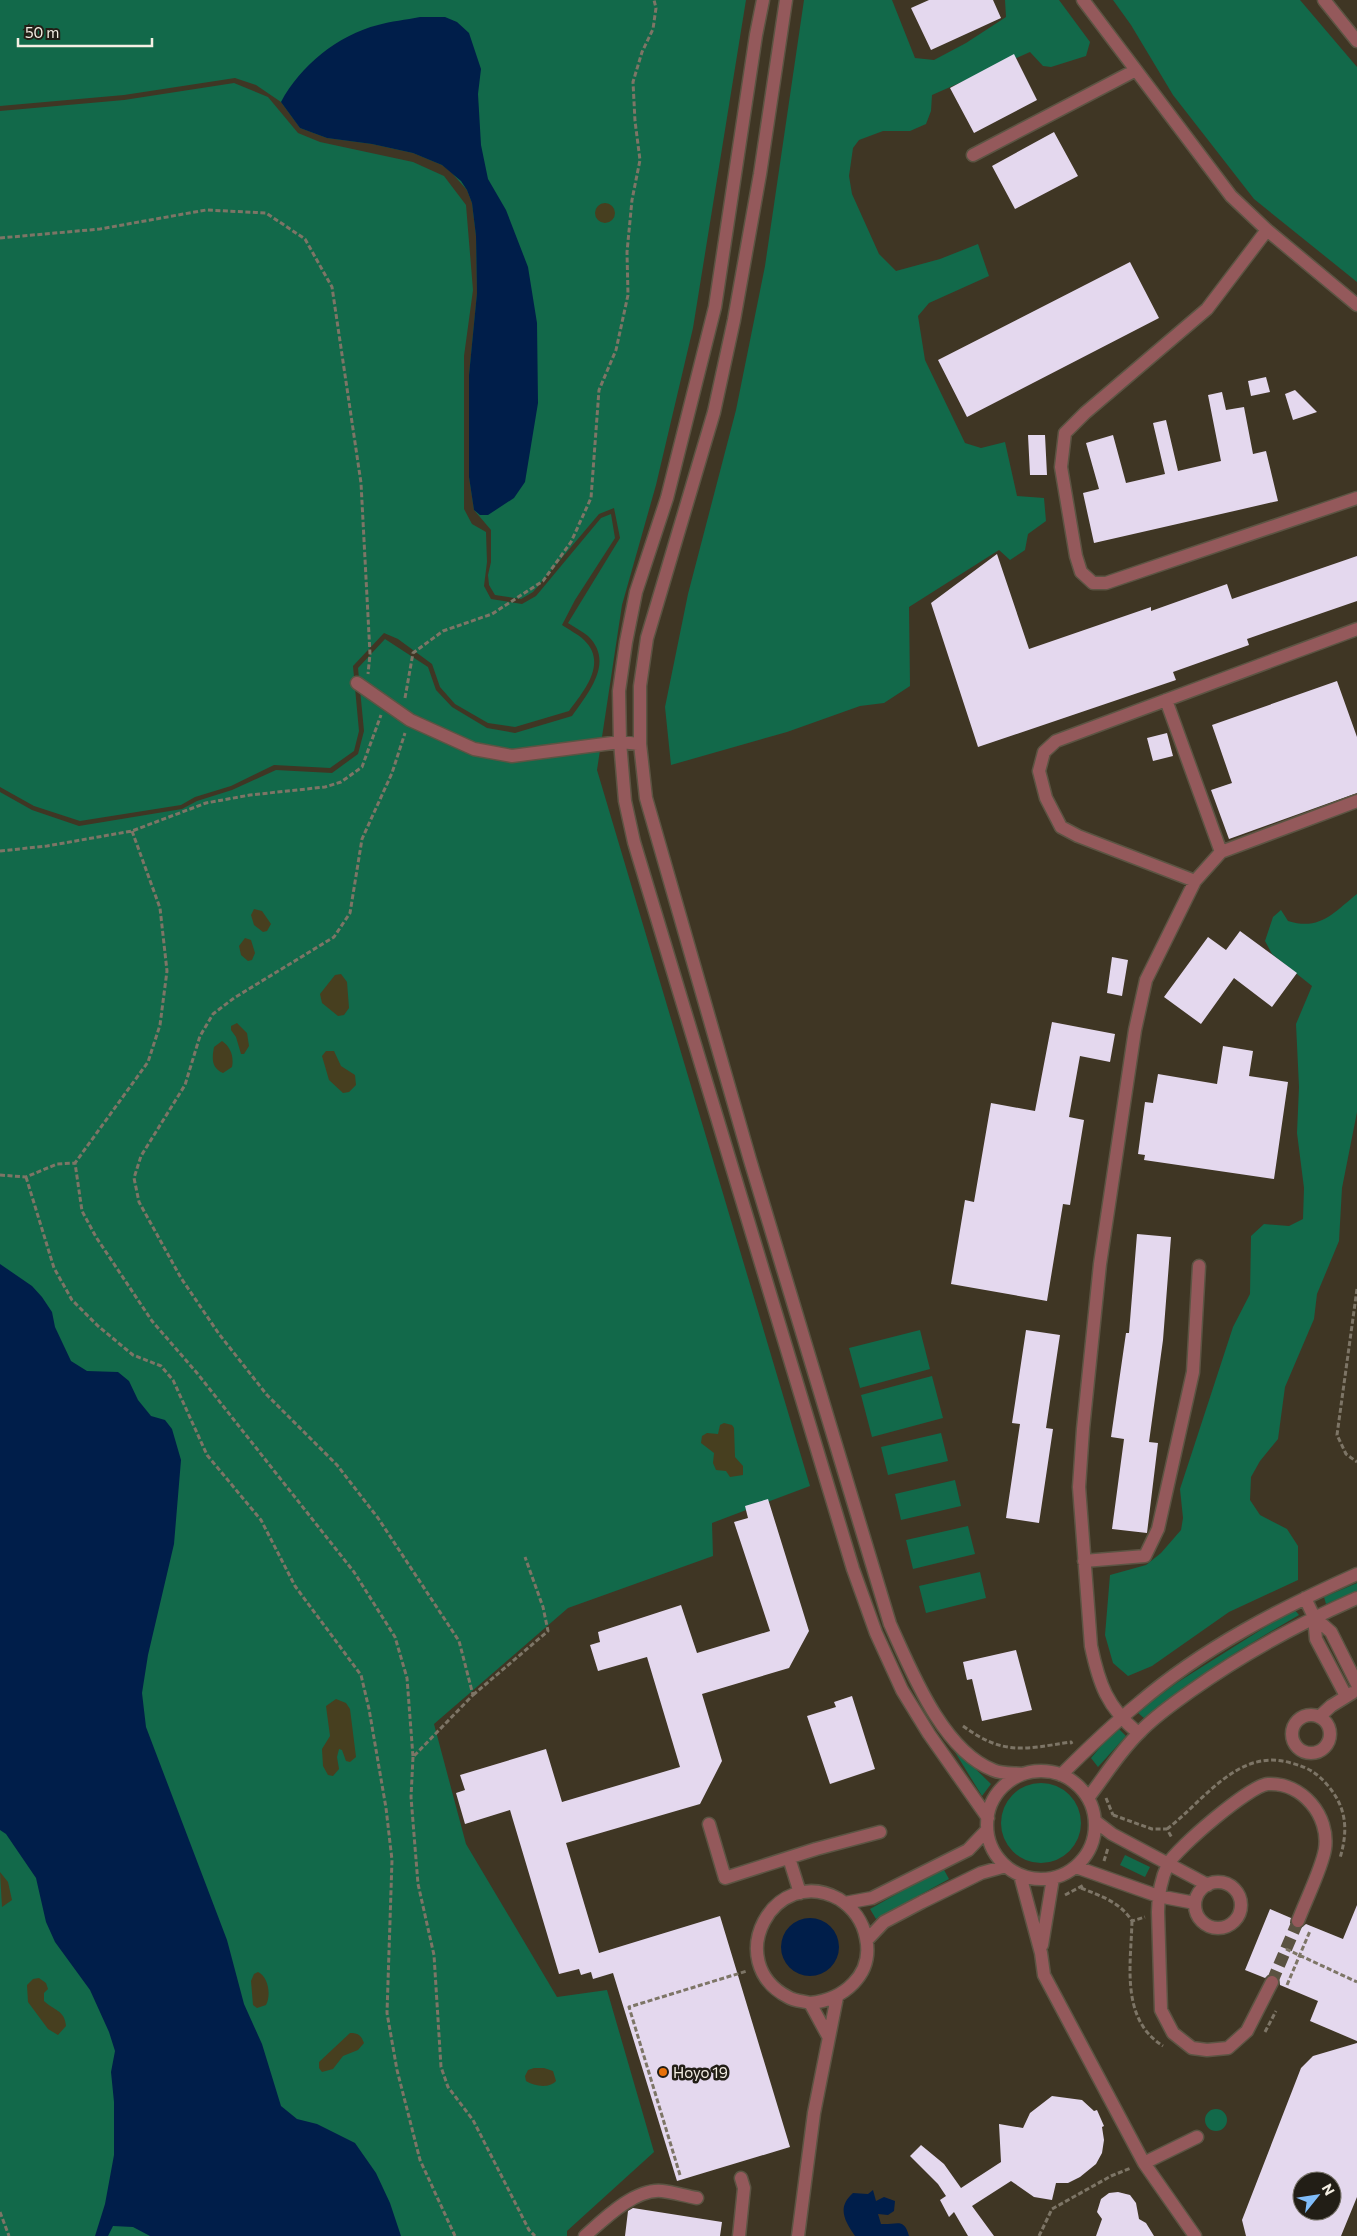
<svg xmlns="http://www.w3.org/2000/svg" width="1357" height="2236" font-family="Commissioner,sans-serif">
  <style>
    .green { fill: #12694a }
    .sand { fill: #473f1f }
    .water { fill: #001e4a }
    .building { fill: #e4d8ee; fill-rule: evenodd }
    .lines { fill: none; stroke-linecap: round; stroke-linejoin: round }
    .minor-tunnel { stroke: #5a5241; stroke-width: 12; stroke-dasharray: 12 6; stroke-linecap: butt }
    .minor-casing { stroke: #5c5443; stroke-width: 15 }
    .path { stroke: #7d7566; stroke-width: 3; stroke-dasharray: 5 2.5; stroke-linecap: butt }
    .minor { stroke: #94595b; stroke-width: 12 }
    .food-dot { fill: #e8710a; stroke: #221e16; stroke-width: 2 }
    .labels { text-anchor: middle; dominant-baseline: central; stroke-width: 5; stroke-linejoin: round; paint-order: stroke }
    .poi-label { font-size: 15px; fill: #f5efe4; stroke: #221e16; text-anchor: start }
  </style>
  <rect width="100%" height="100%" fill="#3f3624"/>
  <path class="green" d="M0,0H746L693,328L656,485L622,605L597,770L810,1486L712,1523L713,1556L568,1608L434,1724L466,1844L557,1997L607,1990L654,2152L567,2231V2236H0V792L32,810L79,826L182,809L197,801L232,790L276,770L332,773L358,754L364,731L358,668L385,639L428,667L436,690L452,707L487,728L515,733L572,716C588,693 615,662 588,636C582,631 574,627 568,623L620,538L614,508L599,514L533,592L521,599L495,595L489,585L488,575L491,562V530L474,510L469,477V375L477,293L476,236L472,203L467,190L451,172L442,165L413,153L372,144L327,138L300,128L281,102L256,85L235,78L124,95L0,106Z
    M804,0H892L915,58L934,60L966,43L1006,17L1005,0H1059L1090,42L1086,56L1051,67L1043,66L1030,52L932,95L931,111L926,124L910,131H883L859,140L853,148L849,176L852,194L879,254L896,271L940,259L978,244L989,276L929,303L918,316L925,360L965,443L981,448L1005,442L1017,496L1044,498L1046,521L1028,534L1025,550L1010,560L999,550L909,607L910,686L884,703L860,706L787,732L671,765L665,707L688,594L736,410L765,266Z
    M1113,0H1300L1357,67V282L1254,199L1173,95L1131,25Z
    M234,83L268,97L298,133L320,142L413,162L444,176L466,205L473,290L464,356V509L472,524L486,532L487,562L484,586L491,599L522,604L536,596L601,518L611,514L615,538L575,600L562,625C569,630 578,634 584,640C608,663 584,691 569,711L515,727L488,723L455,704L440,687L432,664L398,639L384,633L353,666L359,731L354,751L330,768L274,765L231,786L195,797L181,805L80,821L34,806L0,787V111L124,100Z
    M1357,894V1112L1342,1188L1339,1241L1317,1294L1314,1319L1285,1387L1278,1439L1260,1461L1251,1477L1250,1500L1260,1515L1287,1529L1298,1546V1580L1229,1612L1152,1666L1128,1676L1113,1663L1105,1635L1110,1575L1146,1565L1161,1553L1181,1530L1183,1518L1180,1489L1233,1327L1250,1294L1251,1236L1264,1224L1289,1226L1303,1219L1304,1188L1297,1133L1299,1087L1296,1024L1312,986L1272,954L1265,941L1273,917L1281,910L1288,921C1320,931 1333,913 1357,894Z
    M920,1330L930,1369L860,1388L849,1348Z
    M932,1376L943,1418L872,1437L861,1395Z
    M941,1433L948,1461L888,1475L881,1447Z
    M955,1480L961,1506L901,1520L895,1494Z
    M968,1526L975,1554L913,1569L906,1540Z
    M980,1572L986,1598L926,1613L919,1586Z
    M1357,1583V1591L1326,1604L1324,1597Z
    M1294,1609L1299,1615C1246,1646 1191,1678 1145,1719L1137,1712L1178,1682Z
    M1117,1727L1126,1736L1098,1767L1091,1758Z
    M950,1744L991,1784L982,1796Z
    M1001 1823a40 40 0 1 1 80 0a40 40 0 1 1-80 0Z
    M1125,1855L1150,1867L1145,1877L1120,1865Z
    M943,1868L949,1879L876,1919L870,1909Z
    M1205 2120a11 11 0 1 1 22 0a11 11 0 1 1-22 0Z"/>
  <path class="sand" d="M595 213a10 10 0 1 1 20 0a10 10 0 1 1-20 0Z
    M254,909L262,911L271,924L267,931L263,932L254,925L251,915Z
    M245,938L251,940L255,953L252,960L248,961L241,955L239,946Z
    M341,974L347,982L349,1008L344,1015L338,1016L322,1003L320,994L335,975Z
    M237,1023L247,1033L249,1046L244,1054H241L236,1037L231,1030V1026Z
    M222,1041C231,1047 234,1057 232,1067L223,1073C211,1068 212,1058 214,1047Z
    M326,1051H334L341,1066L355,1075L356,1085L349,1092L343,1093L329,1080L322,1056Z
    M724,1423L732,1425L734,1428L735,1457L743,1466V1475L730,1477L726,1471L716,1470L713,1463L714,1453L701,1443L702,1436L707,1433L718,1434L720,1425Z
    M336,1699L346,1703L350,1709L356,1757L350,1762L346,1761L342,1750L339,1749L337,1757L339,1769L333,1776L328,1775L323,1766L322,1749L330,1736L326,1706Z
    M0,1872L8,1882L12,1900L2,1907Z
    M258,1972C269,1977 271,1996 266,2005L257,2008L253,2005L251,1981L254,1974Z
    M39,1978L46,1983L48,1989L44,1993V2001C53,2010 65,2010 66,2026L58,2035L48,2029L28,2002L27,1985L33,1979Z
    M350,2033C358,2033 361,2035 364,2043L358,2050L343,2056L333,2069L322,2072L319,2068V2062Z
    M534,2068H544L553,2071L556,2081C549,2089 534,2086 526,2081L525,2076L528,2070Z"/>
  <path class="water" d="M420,17H445L457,22L469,33L481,69L478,94L481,145L488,179L506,210L528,267L537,323L538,403L525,482L514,498L488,515H480L474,510L469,477V375L477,293L476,236L472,203L467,190L461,181L442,165L413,153L372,144L327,138L300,128L281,102C300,66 338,35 378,25C391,21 406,20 420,17Z
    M0,1264L32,1286L42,1297L52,1312L55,1327L71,1361L87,1371L118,1372L129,1381L138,1400L151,1416L165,1420L172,1429L181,1460L174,1544L148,1655L142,1693L146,1727L227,1940L244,2004L262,2044L281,2106L297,2119L317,2124L355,2143L376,2173L390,2203L401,2236H150L133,2227L113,2226L108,2236H95L105,2204L114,2155V2102L111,2072L115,2051L109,2032L90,1990L55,1942L46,1922L36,1878L6,1834L0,1830Z
    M781 1947a29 29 0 1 1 58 0a29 29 0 1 1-58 0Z
    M873,2190L876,2201L884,2197L895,2201L894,2211L888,2215L878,2214L881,2224C897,2225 904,2217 909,2236H855C844,2220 837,2207 853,2193L868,2194Z"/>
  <path class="building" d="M929,0H993L1001,18L931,50L911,8Z
    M1014,54L1037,100L974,133L950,88Z
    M1054,132L1078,176L1015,209L992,166Z
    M1130,262L1159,318L967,417L938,360Z
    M1266,377L1270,392L1251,396L1248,381Z
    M1295,390L1317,412L1293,420L1285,394Z
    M1222,392L1226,410L1244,407L1253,454L1266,451L1278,501L1094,543L1083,493L1099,489L1086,443L1113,435L1126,483L1165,474L1153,423L1166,420L1178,471L1221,461L1208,395Z
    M1028,435H1045L1047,475H1030Z
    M997,554L1029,649L1151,607V611L1227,584L1232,599L1357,556V601L1247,639L1249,645L1173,672L1176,680L978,747L931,603Z
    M1337,681L1357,737V793L1229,839L1211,790L1232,783L1212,725Z
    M1167,733L1173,756L1153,761L1147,738Z
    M1240,931L1297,973L1272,1007L1234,978L1201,1024L1164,997L1208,937L1226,950Z
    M1112,957L1128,960L1122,996L1107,993Z
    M1052,1022L1115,1034L1110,1062L1080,1056L1069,1117L1084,1120L1070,1205L1063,1204L1047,1301L951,1284L965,1200L974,1202L991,1103L1035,1111Z
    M1223,1046L1253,1051L1249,1076L1288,1082L1274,1179L1144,1160L1145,1155L1138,1154L1145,1102L1153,1103L1158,1074L1217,1084Z
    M1137,1234L1171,1237L1163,1340L1149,1442L1158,1443L1147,1533L1112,1529L1124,1439L1111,1437L1126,1333H1129Z
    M1026,1330L1060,1335L1046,1428L1053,1429L1039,1523L1006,1518L1020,1424L1012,1423Z
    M768,1499L809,1631L789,1668L702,1694L722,1761L700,1804L566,1843L599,1953L720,1916L790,2147L677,2181L613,1973L593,1979L591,1972L581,1975L579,1969L559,1974L510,1810L465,1824L456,1793L465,1790L460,1775L546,1749L562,1802L680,1767L647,1657L598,1671L590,1645L600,1642L598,1632L681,1605L697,1653L770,1631L734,1522L748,1518L745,1506Z
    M1016,1650L1032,1710L982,1721L972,1679L967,1680L963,1662Z
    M852,1696L875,1769L830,1784L807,1716L836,1707L834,1702Z
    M1357,1905V2041L1310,2021L1318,2001L1280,1985L1279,1978L1275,1975H1268L1265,1978L1245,1970L1270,1909L1291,1918L1290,1923L1295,1928L1300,1929L1306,1924L1343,1939Z
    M1357,2043V2197L1341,2236H1246L1242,2220L1301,2068L1313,2056ZM1302,2181H1332V2211H1302Z
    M1052,2096L1082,2100L1094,2111L1097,2110L1104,2126L1102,2127L1104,2140L1102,2153L1096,2164L1080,2177L1068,2183H1056L1052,2200L1034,2197L1011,2181L972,2206L994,2236H968L954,2212L949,2217L940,2200L946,2196L938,2184L910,2156L921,2145L944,2164L961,2188L1001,2162L999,2124L1023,2128L1030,2113Z
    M1118,2192L1130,2195L1136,2203L1139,2219L1146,2223L1154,2236H1096L1102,2219L1097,2212L1101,2199L1109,2193Z
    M633,2208L722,2222L720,2236H625L628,2211Z"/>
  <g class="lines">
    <path class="minor-tunnel" d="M1272,1982L1298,1921"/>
    <g class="minor-casing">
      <path id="minor" d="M763,0L756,35L715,307L667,498L636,592L626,642L619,691L620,742L625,801L634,842L853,1569L876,1633L902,1690L929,1734L988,1818
        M786,0L760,174L734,320L714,412L647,638L640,686V744L646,798L750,1160L890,1624C911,1670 942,1750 993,1770C1001,1774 1014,1773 1023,1774
        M1083,0L1231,196L1267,230L1357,305
        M1324,0L1357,41
        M973,155L1136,70
        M1267,230L1207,309L1085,413L1065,433L1061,467L1076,556L1081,572L1093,583H1106L1357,498
        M357,683L410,720L474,749L512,756L620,742L640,744
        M1166,700L1221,852
        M1195,881L1078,836L1061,827L1046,798L1039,771L1044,752L1056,741L1357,629
        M1084,1561L1145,1556L1158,1529L1193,1372L1199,1266
        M1305,1598L1314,1617L1316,1639L1346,1696
        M1314,1617L1331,1632L1357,1684
        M1292 1734a19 19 0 1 1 38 0a19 19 0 1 1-38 0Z
        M1319,1717L1331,1706L1352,1693
        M1138,1733C1107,1707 1099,1684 1091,1646L1079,1487L1083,1429L1100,1264L1135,1030L1146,980L1195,881L1221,852L1357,801
        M987 1825a54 54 0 1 1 108 0a54 54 0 1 1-108 0Z
        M1061,1775C1086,1750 1112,1725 1139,1703C1203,1648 1281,1608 1357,1574
        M1088,1798C1105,1776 1120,1751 1140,1732C1155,1716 1173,1704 1191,1691C1243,1654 1298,1624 1357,1598
        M1095,1821L1112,1834L1208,1885
        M709,1824L725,1878L816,1849L880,1832
        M789,1858L800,1893
        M1076,1867L1158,1896L1195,1903
        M1020,1875L1041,1953L1044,1975L1144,2163L1195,2236
        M1195 1905a23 23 0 1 1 46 0a23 23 0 1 1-46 0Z
        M845,1903L872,1898L968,1850L987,1830
        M867,1940L884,1922L922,1902L981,1873L1006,1866
        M1042,1945L1053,1878
        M1272,1982L1247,2031L1228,2048L1207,2050L1192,2048L1173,2033L1161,2010L1158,1912C1158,1897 1161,1879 1168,1864C1177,1848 1250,1785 1268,1784C1302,1782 1330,1816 1325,1849C1322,1868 1305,1902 1298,1921
        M810,2003C843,2000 874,1975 866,1938C863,1922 853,1908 839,1899C774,1863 721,1962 788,1997C794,2001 803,2001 810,2003L828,2036
        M1144,2163L1197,2137
        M585,2236C603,2220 635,2188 662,2191C673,2192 685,2196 697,2198
        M739,2236L744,2188L741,2178
        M798,2236L814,2113L837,1997"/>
    </g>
    <path class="path" d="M0,238L100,229L206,210L266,213L305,239L332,287L361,483L370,654L368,674
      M405,698L413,653L443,631L492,614L543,581L571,542L591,498L599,390L616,350L628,295L627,252L632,200L640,160L635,121L633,82L642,52L653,29L656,8L654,0
      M132,831L160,908L167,971L160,1025L148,1062L75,1163L82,1211L96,1237L152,1321L197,1373L354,1572L395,1637L407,1678L413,1757L473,1695L459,1641L378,1518L337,1465L267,1395L219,1334L181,1278L139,1202L134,1178L141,1156L185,1085L200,1036L213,1014L234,998L334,937L350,913L362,839L392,773L405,733
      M0,851L47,846L132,831L206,803L250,795L325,787L341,782L362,767L381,715
      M0,1175L26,1177L57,1164L75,1163
      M26,1177L54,1268L72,1300L98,1326L133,1355L161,1366L173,1380L207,1455L261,1520L295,1586L361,1675L369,1709L386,1808L392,1860L387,2013L397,2070L420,2160L455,2236
      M1357,1289L1337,1435L1346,1454L1357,1462
      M473,1695L548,1631L543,1607L525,1557
      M963,1726C1004,1756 1024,1749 1071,1742L1072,1744
      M413,1757L411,1797L418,1884L434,1955L441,2067L448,2087L473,2120L529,2230L535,2236
      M1106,1798L1113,1815
      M1113,1815L1152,1829H1167L1172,1838
      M1167,1829C1204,1801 1238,1747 1291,1763C1307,1767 1318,1773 1329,1787C1347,1809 1348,1831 1340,1858
      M1104,1861L1108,1848
      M1081,1888C1101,1896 1120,1902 1132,1921L1145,1917
      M1065,1895L1084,1885
      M1132,1921C1131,1964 1120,2019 1163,2046
      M1286,1949L1357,1982
      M1287,1985L1310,1931
      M1265,2032L1276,2011
      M680,2175L629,2007L747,1971
      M0,2212L9,2236
      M1039,2236L1052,2209L1111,2176L1131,2168"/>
    <use href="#minor" class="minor"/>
  </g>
  <circle class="food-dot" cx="663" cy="2072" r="5"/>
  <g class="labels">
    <g class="poi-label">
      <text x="673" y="2072">Hoyo 19</text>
    </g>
  </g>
  <g transform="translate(1317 2196) rotate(60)"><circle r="24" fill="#221e16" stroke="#767268"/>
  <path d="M0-4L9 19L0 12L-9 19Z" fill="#80bdfa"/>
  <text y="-8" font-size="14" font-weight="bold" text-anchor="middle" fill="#f5efe4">N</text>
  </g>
  <path d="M18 38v8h134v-8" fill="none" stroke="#f5efe4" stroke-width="2.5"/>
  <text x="25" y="38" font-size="15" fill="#f5efe4" stroke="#221e16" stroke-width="4" paint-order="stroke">50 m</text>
</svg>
